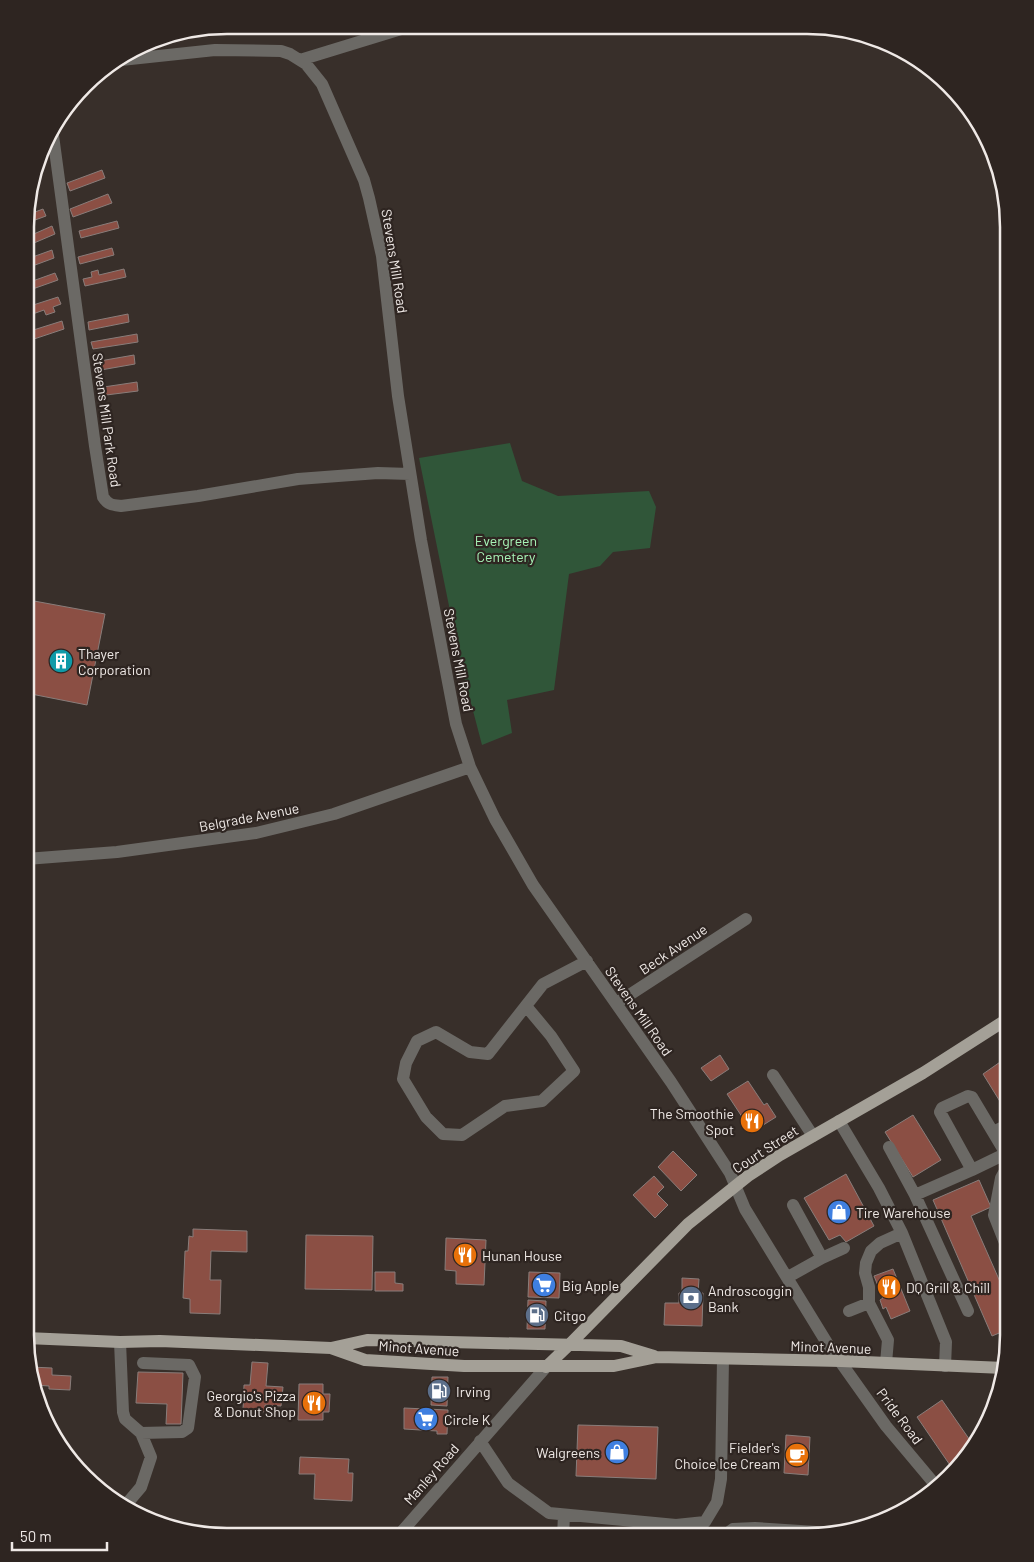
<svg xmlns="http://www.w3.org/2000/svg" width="1034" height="1562" font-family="Barlow,sans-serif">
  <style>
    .green { fill: #305639 }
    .building { fill: #8b4f44; stroke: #897d7a }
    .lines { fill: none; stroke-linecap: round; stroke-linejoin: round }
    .minor { stroke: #6b6965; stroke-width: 12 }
    .major { stroke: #a4a097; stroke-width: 12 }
    .labels { text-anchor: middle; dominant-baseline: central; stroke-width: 4.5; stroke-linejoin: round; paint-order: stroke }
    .street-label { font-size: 14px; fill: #efe9e6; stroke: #2e2521 }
    .park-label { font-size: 14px; fill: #a7f4b7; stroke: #2e2521 }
    .poi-label { font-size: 14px; fill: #efe9e6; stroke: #2e2521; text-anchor: start }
    .rim { fill: none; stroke: #efe9e6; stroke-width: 2.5 }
  </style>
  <rect width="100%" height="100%" fill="#382f2a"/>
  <path class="green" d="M510,443L522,481L558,496L649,491L656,507L650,548L613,552L600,566L569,574L554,690L507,700L512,733L482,745L461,665L419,458Z"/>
  <path class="building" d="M102,170L105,178L70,191L67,183Z
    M108,194L112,203L73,217L70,209Z
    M43,209L46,216L27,223V215Z
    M117,221L119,228L81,238L79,231Z
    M52,226L55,234L27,246V237Z
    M112,248L114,255L80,264L78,257Z
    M52,250L54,258L27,268V259Z
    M124,269L126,277L85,286L83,279L92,277L91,272L98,270L99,275Z
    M55,273L58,280L27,291V283Z
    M58,297L61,304L53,307L55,312L46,315L44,310L27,316V307Z
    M128,314L129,322L89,330L88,322Z
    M62,321L64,329L28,341L27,332Z
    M137,334L138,342L93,349L91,342Z
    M134,355L135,364L95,371L94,362Z
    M137,382L138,391L98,396L97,388Z
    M34,601L105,614L87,705L26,693V628H28Z
    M720,1055L729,1069L711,1081L701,1068Z
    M1003,1060L1009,1062V1106L1004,1108L983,1074Z
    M748,1081L764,1105L767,1103L776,1117L752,1132L727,1094Z
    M913,1115L941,1160L913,1177L885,1132Z
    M673,1151L697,1175L681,1191L658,1167Z
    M846,1174L874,1226L846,1242L840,1235L829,1240L804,1198Z
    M654,1176L664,1187L657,1194L668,1205L655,1218L633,1195Z
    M979,1180L991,1207L971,1216L1009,1302V1329L992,1336L933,1200Z
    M193,1229L247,1231V1252L211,1251L210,1280H221L220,1314L190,1313V1299L183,1298L185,1251H188L189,1236L193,1237Z
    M306,1235L373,1236L372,1290L305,1289Z
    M446,1238L486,1240L484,1285L456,1284V1271L445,1270Z
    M893,1269L910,1311L891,1319L886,1307L883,1309L880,1300L883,1298L874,1276Z
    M375,1272H395V1283L403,1284V1291H375Z
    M529,1272L560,1273L559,1298L528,1297Z
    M682,1278L699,1279L698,1293H703L702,1326L664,1325L665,1303H679V1293H682Z
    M528,1300L546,1301L545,1329H527Z
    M252,1362L268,1363L266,1386L283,1387L281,1406L265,1405V1412L243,1410L244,1385H250Z
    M31,1367L52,1368V1375L71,1376L70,1390L49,1389V1386L35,1385Z
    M138,1372L183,1373L181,1424H166L167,1404L136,1403Z
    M432,1377H448L447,1406L431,1405Z
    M299,1384H323V1394H330L329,1412H323V1420H298Z
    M942,1400L974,1446L967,1458L954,1471L917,1417Z
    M404,1408L448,1410L447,1434H437V1431L404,1429Z
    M578,1425L658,1427L656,1479L576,1476Z
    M786,1435L810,1437L808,1475L784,1473Z
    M300,1457L349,1459L348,1473H353L352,1501L314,1499L315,1474H299Z"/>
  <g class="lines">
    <path class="minor" d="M121,60L215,50L281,51L290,54L306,64L322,84L364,180L369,198L382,256L398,396L421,540L456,724L470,767L495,819L533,885L671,1082L730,1173L745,1209L827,1343L886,1426L938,1488
      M300,60L411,26
      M52,128L95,446L103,497C108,505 113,505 121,506L198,496L298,479L378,473L410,474
      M26,859L117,852L256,833L334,814L470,767
      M617,1003L746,919
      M526,1006L551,1036L574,1071L542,1101L505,1106L462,1135L443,1134L426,1117L403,1079L406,1063L417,1041L436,1032L470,1052L488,1054L543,984L587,961
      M773,1075L813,1136
      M839,1121L879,1188L902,1233L946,1342L945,1366
      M993,1132L1009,1124
      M889,1147L915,1195L972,1170L940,1112L942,1108L968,1096L972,1097L1009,1159
      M972,1170L1005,1154
      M915,1195L968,1311
      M1009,1253L994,1215L1001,1178L1009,1164
      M822,1258L844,1248
      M788,1277L822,1258L793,1205
      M849,1311L869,1303
      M120,1342L123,1412L125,1419L141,1433L151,1457L141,1487L124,1507
      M886,1363L888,1340L869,1303V1287L865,1273L866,1263L871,1251L880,1243L902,1233
      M141,1433L182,1432L188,1428L195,1377L189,1365L143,1363
      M480,1441L508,1483L549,1513L676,1525L705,1522L717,1502L721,1479L723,1359
      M398,1536L546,1367
      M563,1536L564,1515
      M722,1537L733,1529L755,1528L816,1532V1535"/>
    <path class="major" d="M26,1338L120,1342L160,1341L331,1348L367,1340L621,1346L654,1356
      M331,1348L365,1360L464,1366H614L657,1357L841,1361L1004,1368
      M546,1367L569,1345L688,1224L748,1176L780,1155L923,1073L1009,1018"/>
  </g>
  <defs>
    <g id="building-disc" transform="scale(1.25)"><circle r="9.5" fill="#0f9aa8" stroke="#2e2521"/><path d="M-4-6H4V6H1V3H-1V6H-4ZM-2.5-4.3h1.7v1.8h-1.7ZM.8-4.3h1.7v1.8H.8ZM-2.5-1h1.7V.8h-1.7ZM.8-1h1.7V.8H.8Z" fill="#fff"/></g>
    <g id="restaurant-disc" transform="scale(1.25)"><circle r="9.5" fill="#e8710a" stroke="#2e2521"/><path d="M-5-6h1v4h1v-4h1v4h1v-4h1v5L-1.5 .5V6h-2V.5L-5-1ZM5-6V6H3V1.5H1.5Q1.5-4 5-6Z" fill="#fff"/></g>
    <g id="shop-disc" transform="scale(1.25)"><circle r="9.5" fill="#3f7fe0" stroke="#2e2521"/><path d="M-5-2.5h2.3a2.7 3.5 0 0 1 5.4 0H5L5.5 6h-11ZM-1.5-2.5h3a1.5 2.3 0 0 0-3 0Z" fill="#fff"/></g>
    <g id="supermarket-disc" transform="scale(1.25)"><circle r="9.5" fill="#3f7fe0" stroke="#2e2521"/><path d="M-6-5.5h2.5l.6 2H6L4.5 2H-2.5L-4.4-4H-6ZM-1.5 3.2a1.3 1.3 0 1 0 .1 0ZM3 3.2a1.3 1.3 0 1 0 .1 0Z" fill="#fff"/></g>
    <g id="bank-disc" transform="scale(1.25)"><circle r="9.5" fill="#5c6f8a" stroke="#2e2521"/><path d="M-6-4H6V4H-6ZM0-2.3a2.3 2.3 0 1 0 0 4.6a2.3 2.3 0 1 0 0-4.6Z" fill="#fff"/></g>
    <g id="fuel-disc" transform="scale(1.25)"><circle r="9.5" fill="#5c6f8a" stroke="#2e2521"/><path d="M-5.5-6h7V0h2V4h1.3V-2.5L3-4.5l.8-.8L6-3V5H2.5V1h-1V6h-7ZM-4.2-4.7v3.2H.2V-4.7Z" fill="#fff"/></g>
    <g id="cafe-disc" transform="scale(1.25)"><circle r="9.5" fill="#e8710a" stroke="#2e2521"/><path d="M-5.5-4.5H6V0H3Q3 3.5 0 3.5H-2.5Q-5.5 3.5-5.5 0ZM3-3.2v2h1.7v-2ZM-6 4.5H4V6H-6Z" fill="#fff"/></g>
  </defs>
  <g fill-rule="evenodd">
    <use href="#building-disc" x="61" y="661"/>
    <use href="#restaurant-disc" x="752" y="1121"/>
    <use href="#shop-disc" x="839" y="1212"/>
    <use href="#restaurant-disc" x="465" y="1255"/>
    <use href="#supermarket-disc" x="544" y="1285"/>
    <use href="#restaurant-disc" x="889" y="1287"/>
    <use href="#bank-disc" x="691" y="1298"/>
    <use href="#fuel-disc" x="537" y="1315"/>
    <use href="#fuel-disc" x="439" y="1391"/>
    <use href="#restaurant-disc" x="314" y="1403"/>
    <use href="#supermarket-disc" x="426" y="1419"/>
    <use href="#shop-disc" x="617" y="1452"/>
    <use href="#cafe-disc" x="797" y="1455"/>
  </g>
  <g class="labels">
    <g class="street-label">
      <text transform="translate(395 261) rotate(81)">Stevens Mill Road</text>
      <text transform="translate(107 420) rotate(82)">Stevens Mill Park Road</text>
      <text transform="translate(459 660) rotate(79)">Stevens Mill Road</text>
      <text transform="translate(249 817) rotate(-11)">Belgrade Avenue</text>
      <text transform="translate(673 949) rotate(-34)">Beck Avenue</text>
      <text transform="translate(639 1011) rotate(55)">Stevens Mill Road</text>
      <text transform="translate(765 1149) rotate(-33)">Court Street</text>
      <text transform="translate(831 1347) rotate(2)">Minot Avenue</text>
      <text transform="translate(419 1348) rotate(4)">Minot Avenue</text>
      <text transform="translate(900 1416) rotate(53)">Pride Road</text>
      <text transform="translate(431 1474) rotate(-49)">Manley Road</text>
    </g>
    <g class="park-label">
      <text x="506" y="540">Evergreen<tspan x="506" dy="16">Cemetery</tspan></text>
    </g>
    <g class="poi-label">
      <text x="78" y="653">Thayer<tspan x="78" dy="16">Corporation</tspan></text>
      <text x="734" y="1113" text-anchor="end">The Smoothie<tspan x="734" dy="16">Spot</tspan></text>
      <text x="856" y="1212">Tire Warehouse</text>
      <text x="482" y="1255">Hunan House</text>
      <text x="562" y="1285">Big Apple</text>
      <text x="906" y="1287">DQ Grill &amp; Chill</text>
      <text x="708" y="1290">Androscoggin<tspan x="708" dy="16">Bank</tspan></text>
      <text x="554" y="1315">Citgo</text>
      <text x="456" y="1391">Irving</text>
      <text x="296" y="1395" text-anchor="end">Georgio's Pizza<tspan x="296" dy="16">&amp; Donut Shop</tspan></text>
      <text x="444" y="1419">Circle K</text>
      <text x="780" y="1447" text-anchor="end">Fielder's<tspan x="780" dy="16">Choice Ice Cream</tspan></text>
      <text x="600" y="1452" text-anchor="end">Walgreens</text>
    </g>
  </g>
  <path d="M0 0H1034V1562H0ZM227 34H807A193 193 0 0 1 1000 227V1335A193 193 0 0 1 807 1528H227A193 193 0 0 1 34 1335V227A193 193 0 0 1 227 34Z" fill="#2e2521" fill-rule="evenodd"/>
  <path class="rim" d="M227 34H807A193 193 0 0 1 1000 227V1335A193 193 0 0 1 807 1528H227A193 193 0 0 1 34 1335V227A193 193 0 0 1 227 34Z"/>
  <path d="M12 1542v8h95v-8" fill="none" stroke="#efe9e6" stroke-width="2.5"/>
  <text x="20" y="1542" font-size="15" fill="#efe9e6" stroke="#2e2521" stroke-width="4" paint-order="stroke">50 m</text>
</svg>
